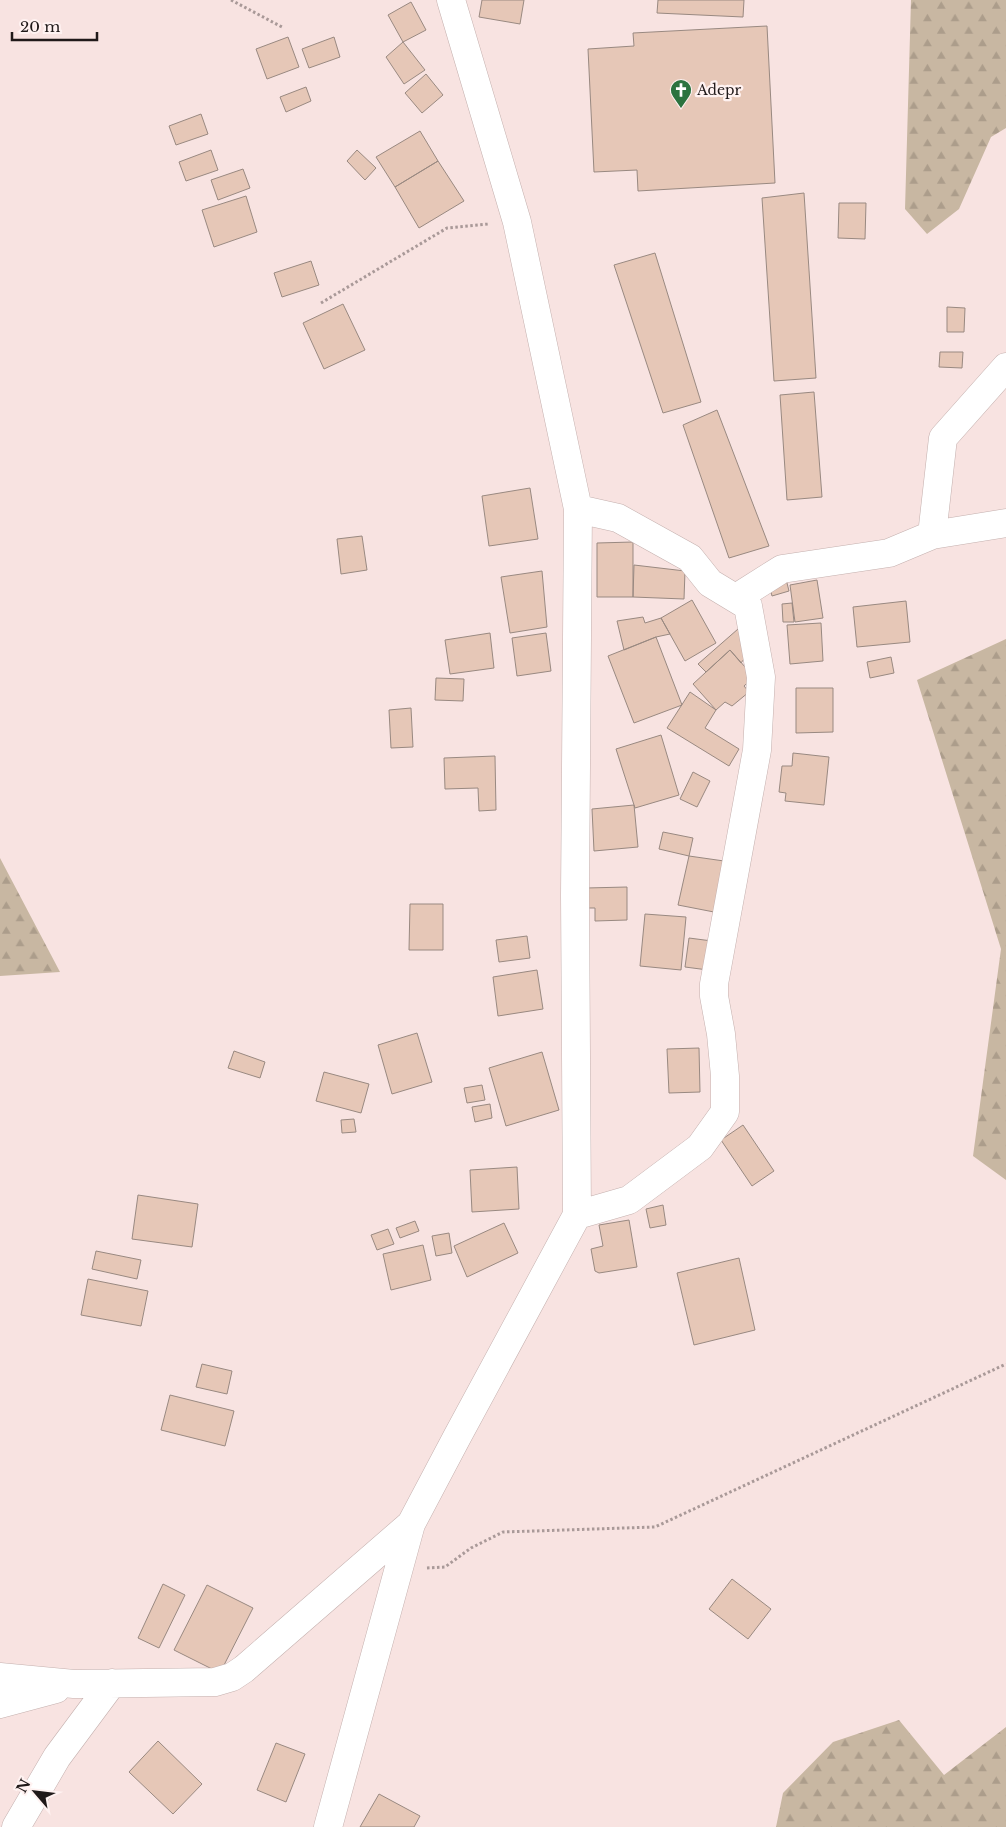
<svg xmlns="http://www.w3.org/2000/svg" width="1006" height="1827" font-family="'Libre Baskerville',serif">
  <style>
    .forest { fill: url(#forest-firs) }
    .building { fill: #e6c7b7; stroke: #998981 }
    .lines { fill: none; stroke-linecap: round; stroke-linejoin: round }
    .minor-casing { stroke: #c4b0ae; stroke-width: 29 }
    .path { stroke: #a99998; stroke-width: 3; stroke-dasharray: 2.5 2.5; stroke-linecap: butt }
    .minor { stroke: #fff; stroke-width: 28 }
    .labels { text-anchor: middle; dominant-baseline: central; stroke-width: 4.5; stroke-linejoin: round; paint-order: stroke }
    .poi-label { font-size: 14px; fill: #201919; stroke: #fff2f1; text-anchor: start }
  </style>
  <defs>
    <pattern id="forest-firs" width="22" height="20" patternUnits="userSpaceOnUse" patternTransform="scale(1.25)"><rect width="22" height="20" fill="#c8b7a2"/><path d="M5 1l3.5 6h-7zM16 11l3.5 6h-7z" fill="#ac9d8b"/></pattern>
  </defs>
  <rect width="100%" height="100%" fill="#f8e3e1"/>
  <path class="forest" d="M911,0H1006V128L991,137L959,209L927,234L905,209Z
    M1006,639V1180L973,1156L1001,949L917,680Z
    M0,858L60,972L0,976Z
    M899,1720L944,1775L1006,1727V1827H776L783,1793L833,1742Z"/>
  <path class="building" d="M482,0H524L520,24L479,17Z
    M658,0H744L743,17L657,13Z
    M411,2L426,30L403,42L388,15Z
    M767,26L775,183L638,191L637,170L594,172L588,49L634,46L633,33Z
    M288,37L299,67L267,79L256,49Z
    M334,37L340,57L309,68L302,49Z
    M403,42L425,70L404,84L386,57Z
    M426,74L443,95L422,113L405,93Z
    M306,87L311,101L286,112L280,97Z
    M201,114L208,134L176,145L169,126Z
    M420,131L438,161L395,187L376,157Z
    M211,150L218,170L186,181L179,162Z
    M357,150L376,168L365,180L347,161Z
    M438,161L464,201L419,228L395,187Z
    M243,169L250,188L218,200L211,180Z
    M804,193L816,378L774,381L762,198Z
    M246,196L257,232L214,247L202,210Z
    M839,203H866L865,239L838,238Z
    M655,253L701,402L663,413L614,265Z
    M311,261L319,285L282,297L274,273Z
    M343,304L365,350L324,369L303,323Z
    M947,307L965,308L964,332H947Z
    M940,352H963L962,368L939,367Z
    M814,392L822,497L787,500L780,395Z
    M717,410L769,546L729,558L683,425Z
    M530,488L538,539L489,546L482,496Z
    M362,536L367,570L341,574L337,539Z
    M633,542V597H597V543Z
    M634,565L685,571L684,599L633,597Z
    M542,571L547,627L510,633L501,577Z
    M786,579L789,591L772,596L769,584Z
    M817,580L823,618L795,622L790,585Z
    M692,600L716,643L685,661L661,618Z
    M906,601L910,642L857,647L853,607Z
    M792,603L794,622H783L782,604Z
    M643,617L645,623L661,618L670,634L656,637L624,650L617,621Z
    M821,623L823,661L790,664L787,625Z
    M738,629L747,655L741,663L730,650L706,672L698,664Z
    M490,633L494,668L450,674L445,640Z
    M546,633L551,671L517,676L512,638Z
    M656,637L682,705L634,723L608,656Z
    M730,650L754,677L744,686L749,692L732,706L725,702L716,710L693,684Z
    M891,657L894,673L870,678L867,662Z
    M436,678L464,679L463,701L435,700Z
    M796,688H833V732L796,733Z
    M690,692L716,710L705,728L739,749L729,766L667,728Z
    M411,708L413,747L391,748L389,710Z
    M661,735L679,795L635,808L616,749Z
    M793,753L829,757L824,805L785,801L786,793L779,792L782,766H792Z
    M495,756L496,810L479,811L478,788L445,789L444,758Z
    M693,772L710,781L697,807L680,799Z
    M634,805L638,847L594,851L592,809Z
    M663,832L693,838L689,856L659,849Z
    M689,856L724,861L714,912L678,905Z
    M627,887V920L595,921V908H586V888Z
    M410,904H443V950H409Z
    M645,914L686,917L681,970L640,966Z
    M527,936L530,958L499,962L496,940Z
    M689,938L712,941L708,970L685,967Z
    M537,970L543,1009L498,1016L493,977Z
    M417,1033L432,1082L392,1094L378,1045Z
    M699,1048L700,1092L669,1093L667,1049Z
    M234,1051L265,1062L260,1078L228,1068Z
    M542,1052L559,1110L506,1126L489,1068Z
    M324,1072L369,1084L361,1113L316,1101Z
    M482,1085L485,1100L467,1103L464,1088Z
    M490,1104L492,1118L475,1122L472,1107Z
    M354,1119L356,1132L342,1133L341,1120Z
    M743,1125L774,1171L752,1186L721,1140Z
    M517,1167L519,1209L472,1212L470,1170Z
    M138,1195L198,1204L192,1247L132,1239Z
    M663,1205L666,1225L650,1228L646,1209Z
    M629,1220L637,1267L599,1273L595,1271L591,1249L603,1246L599,1225Z
    M415,1221L419,1231L400,1238L396,1228Z
    M504,1223L518,1253L467,1277L454,1246Z
    M388,1229L394,1244L377,1250L371,1235Z
    M449,1233L452,1253L436,1256L432,1236Z
    M423,1245L431,1280L391,1290L383,1254Z
    M96,1251L141,1260L137,1279L92,1269Z
    M739,1258L755,1330L694,1345L677,1273Z
    M88,1279L148,1291L141,1326L81,1315Z
    M202,1364L232,1371L227,1394L196,1387Z
    M170,1395L234,1411L225,1446L161,1430Z
    M732,1579L771,1609L748,1639L709,1609Z
    M163,1584L185,1595L159,1648L138,1638Z
    M207,1585L253,1608L220,1673L174,1650Z
    M158,1741L202,1784L173,1814L129,1772Z
    M276,1743L305,1754L286,1802L257,1790Z
    M379,1794L420,1816L414,1827H360Z"/>
  <g class="lines">
    <g class="minor-casing">
      <path id="minor" d="M932,535L943,438L1006,367
        M736,598L782,569L889,553L932,535L1006,523
        M577,1215L629,1200L700,1147L725,1112V1076L721,1034L714,996V984L757,750L761,677L748,606L710,583L690,558L618,518L578,509
        M0,1677L74,1684L215,1682L232,1677L244,1669L411,1524
        M0,1704L56,1689
        M16,1827L57,1757L112,1683
        M328,1827L411,1524L457,1437L577,1215L575,895L578,509L517,222L451,0"/>
    </g>
    <path class="path" d="M231,0L282,27
      M321,303L447,228L489,224
      M427,1568L445,1567L471,1548L503,1532L655,1527L1006,1364"/>
    <use href="#minor" class="minor"/>
  </g>
  <defs>
    <g id="church-pin" transform="scale(1.125)"><path d="M0 17L-7.5 6A9.5 9.5 0 1 1 7.5 6Z" fill="#2b733f" stroke="#fff2f1"/><path d="M-1.2-6h2.4v3.5h3.3v2.4h-3.3V6h-2.4V-.1h-3.3v-2.4h3.3Z" fill="#fff"/></g>
  </defs>
  <g fill-rule="evenodd">
    <use href="#church-pin" x="681" y="90"/>
  </g>
  <g class="labels">
    <g class="poi-label">
      <text x="697" y="90">Adepr</text>
    </g>
  </g>
  <g transform="translate(35 1792) rotate(298)" stroke="#fff2f1" stroke-width="4" paint-order="stroke">
  <path d="M0-4L9 19L0 12L-9 19Z" fill="#201919"/>
  <text y="-8" font-size="14" font-weight="bold" text-anchor="middle" fill="#201919">N</text>
  </g>
  <path d="M12 32v8h85v-8" fill="none" stroke="#201919" stroke-width="2.5"/>
  <text x="20" y="32" font-size="15" fill="#201919" stroke="#fff2f1" stroke-width="4" paint-order="stroke">20 m</text>
</svg>
